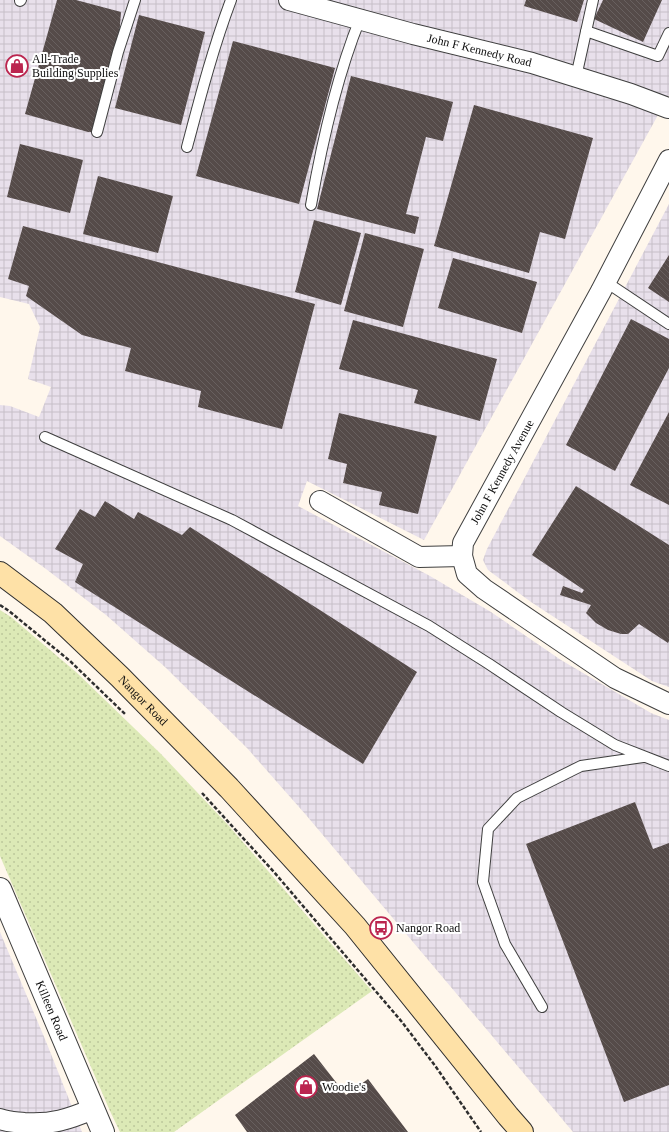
<svg xmlns="http://www.w3.org/2000/svg" width="669" height="1132" font-family="'Times New Roman',serif">
  <style>
    .industrial { fill: url(#industrial-grid) }
    .grass { fill: url(#grass-dots) }
    .building { fill: url(#building-back-hatch) }
    .lines { fill: none; stroke-linecap: round; stroke-linejoin: round }
    .service-casing { stroke: #3f3f3f; stroke-width: 12 }
    .minor-casing { stroke: #3f3f3f; stroke-width: 22 }
    .tertiary-casing { stroke: #3f3f3f; stroke-width: 24 }
    .secondary-casing { stroke: #2e2e2e; stroke-width: 24 }
    .path { stroke: #2e2e2e; stroke-width: 2.5; stroke-dasharray: 4 2; stroke-linecap: butt }
    .service { stroke: #fff; stroke-width: 10 }
    .minor { stroke: #fff; stroke-width: 20 }
    .tertiary { stroke: #fff; stroke-width: 22 }
    .secondary { stroke: #fee1a7; stroke-width: 22 }
    .labels { text-anchor: middle; dominant-baseline: central; stroke-width: 4; stroke-linejoin: round; paint-order: stroke }
    .street-label { font-size: 12px; fill: #0c0c0c; stroke: #fff }
    .poi-label { font-size: 12px; fill: #0c0c0c; stroke: #fff; text-anchor: start }
  </style>
  <defs>
    <pattern id="industrial-grid" width="8" height="8" patternUnits="userSpaceOnUse"><rect width="8" height="8" fill="#e8e0eb"/><path d="M0 4h8M4 0v8" fill="none" stroke="#c6bfc8"/></pattern>
    <pattern id="grass-dots" width="8" height="8" patternUnits="userSpaceOnUse"><rect width="8" height="8" fill="#dce9b6"/><path d="M2 2h.1M6 6h.1" fill="none" stroke="#bcc79b" stroke-width="1.8" stroke-linecap="round"/></pattern>
    <pattern id="building-back-hatch" width="6" height="6" patternUnits="userSpaceOnUse"><rect width="6" height="6" fill="#554b49"/><path d="M-1 5l2 2M0 0l6 6M5-1l2 2" fill="none" stroke="#68605f"/></pattern>
  </defs>
  <rect width="100%" height="100%" fill="#fff7ec"/>
  <path class="industrial" d="M0,0H669V95L424,540L307,481L298,506L430,576L491,612L561,660L651,713L669,720V1132H573L306,815L247,748L165,667L106,615L46,569L0,536V405L10,406L39,417L51,387L28,379L40,327L29,304L0,297Z
    M669,204V687L652,681L531,602L488,570L483,560L487,549Z
    M0,932L47,1044L82,1132H0Z"/>
  <path class="grass" d="M0,610L11,617L76,672L161,754L229,826L372,991L174,1132H120L110,1111L0,856Z"/>
  <path class="building" d="M57,0H76L121,12L118,52L97,132H88L25,114Z
    M526,0H584L577,22L524,6Z
    M603,0H662L643,42L594,19Z
    M139,15L205,32L181,125L115,108Z
    M233,41L335,68L299,204L196,176Z
    M351,76L453,102L443,141L426,137L406,214L419,217L415,234L317,209Z
    M474,105L593,138L565,239L540,232L529,273L434,246Z
    M20,144L83,160L70,213L7,197Z
    M98,176L173,196L158,253L83,234Z
    M314,220L361,233L341,305L295,292Z
    M23,226L315,304L282,429L198,407L201,391L125,371L131,348L82,335L26,296L29,286L8,279Z
    M365,233L424,249L403,327L344,311Z
    M669,255V302L648,288Z
    M453,258L537,282L522,333L438,308Z
    M631,319L669,339V368L615,471L566,445Z
    M353,320L497,359L480,421L414,403L418,390L339,369Z
    M669,412V505L630,485Z
    M339,413L437,436L418,514L379,505L382,492L343,483L347,464L328,459Z
    M576,486L669,545V641L668,643L639,624L628,634H621L608,630L596,623L586,613L591,605L560,595L563,586L582,593L584,590L532,555Z
    M105,501L134,519L138,512L182,535L190,527L417,672L363,764L75,582L83,564L55,549L80,509L95,517Z
    M635,802L653,849L669,843V1085L624,1102L526,844Z
    M314,1054L346,1095L368,1079L408,1132H247L235,1115Z"/>
  <g class="lines">
    <g class="service-casing">
      <path id="service" d="M20,1L21,0
        M586,31L658,56L669,33
        M576,77L593,0
        M97,132L118,52L135,0
        M187,147C200,98 213,48 231,0
        M311,205C322,142 336,78 360,19
        M606,282L669,324
        M45,437L232,520L429,626L489,664L561,712L615,745L669,766
        M542,1007L505,944L483,882L488,829L517,798L581,766L643,757"/>
    </g>
    <g class="minor-casing">
      <g id="minor">
        <path id="s1" d="M289,0L413,34L532,63L631,94L668,108"/>
        <path d="M669,160L601,291L463,543L462,556L467,574L484,589L615,678L669,704"/>
        <path d="M320,501L419,557L462,556"/>
        <path d="M0,1119C8,1122 16,1122 24,1123C52,1125 69,1119 93,1109"/>
      </g>
    </g>
    <g class="tertiary-casing">
      <g id="tertiary">
        <path id="s2" d="M0,889L103,1132"/>
      </g>
    </g>
    <g class="secondary-casing">
      <g id="secondary">
        <path id="s3" d="M0,573L53,613L120,677L229,788L355,926L508,1116L522,1132"/>
      </g>
    </g>
    <path class="path" d="M0,605L9,611L70,661L126,715
      M202,793L274,872L402,1022L436,1067L481,1132"/>
    <use href="#service" class="service"/>
    <use href="#minor" class="minor"/>
    <use href="#tertiary" class="tertiary"/>
    <use href="#secondary" class="secondary"/>
  </g>
  <defs>
    <g id="shop-ring" transform="scale(1.15)"><circle r="9.5" fill="#fff" stroke="#bb254f" stroke-width="1.5"/><path d="M-5-2.5h2.3a2.7 3.5 0 0 1 5.4 0H5L5.5 6h-11ZM-1.5-2.5h3a1.5 2.3 0 0 0-3 0Z" fill="#bb254f"/></g>
    <g id="bus-ring" transform="scale(1.15)"><circle r="9.5" fill="#fff" stroke="#bb254f" stroke-width="1.5"/><path d="M-5-6H5V4H4V6H2V4H-2V6H-4V4H-5ZM-3.5-4V0h7V-4ZM-3.5 1.2v1.5H-2V1.2ZM2 1.2v1.5H3.5V1.2Z" fill="#bb254f"/></g>
  </defs>
  <g fill-rule="evenodd">
    <use href="#shop-ring" x="17" y="66"/>
    <use href="#bus-ring" x="381" y="928"/>
    <use href="#shop-ring" x="306" y="1087"/>
  </g>
  <g class="labels">
    <g class="street-label">
      <text stroke="none"><textPath href="#s1" startOffset="197">John F Kennedy Road</textPath></text>
      <text transform="translate(502 472) rotate(-61)">John F Kennedy Avenue</text>
      <text stroke="none"><textPath href="#s3" startOffset="192">Nangor Road</textPath></text>
      <text stroke="none"><textPath href="#s2" startOffset="132">Killeen Road</textPath></text>
    </g>
    <g class="poi-label">
      <text x="32" y="59">All-Trade<tspan x="32" dy="14">Building Supplies</tspan></text>
      <text x="396" y="928">Nangor Road</text>
      <text x="322" y="1087">Woodie's</text>
    </g>
  </g>
</svg>
